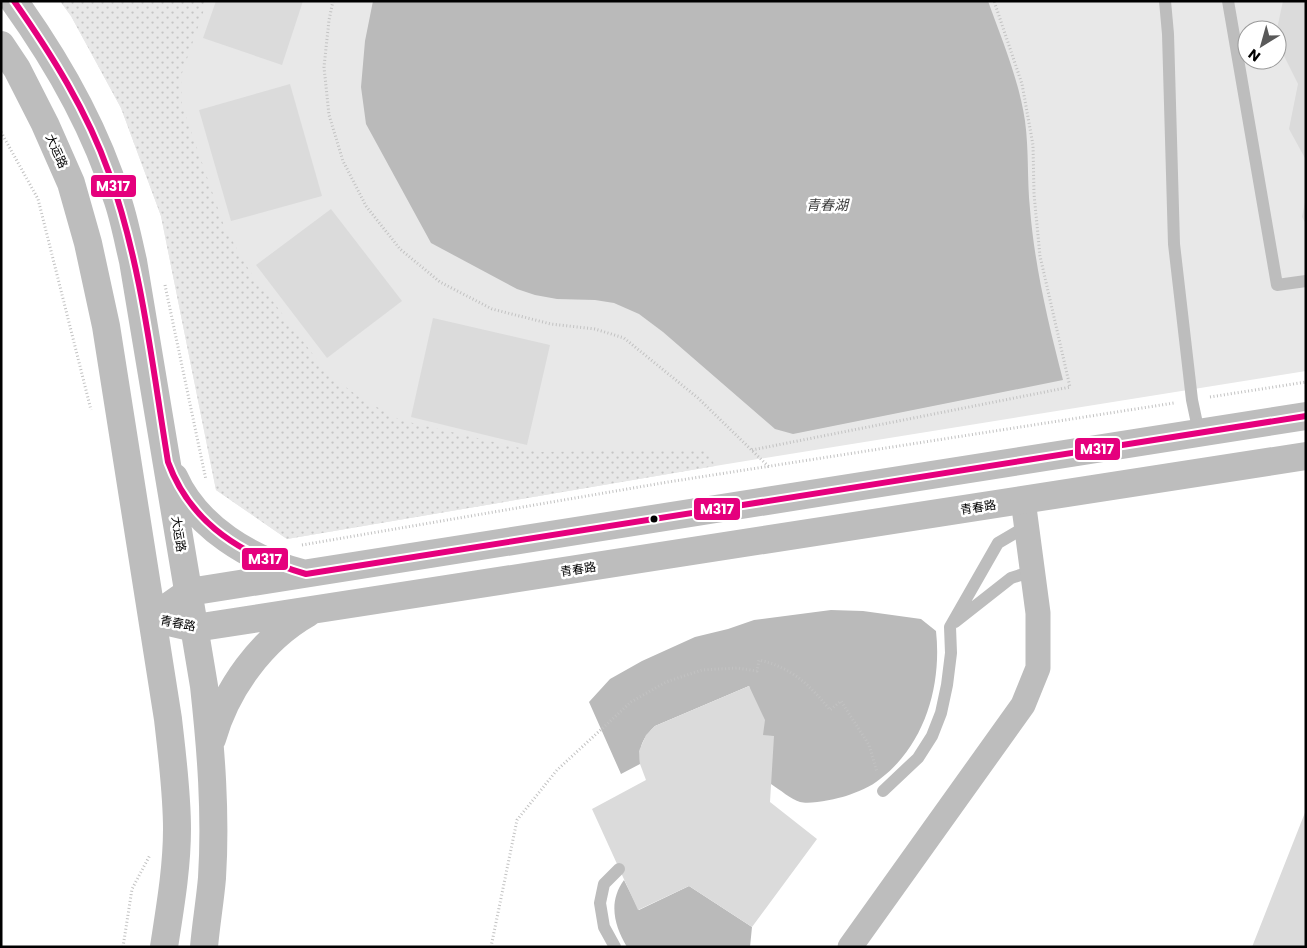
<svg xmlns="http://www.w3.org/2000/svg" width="1307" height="948" font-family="Poppins,'Noto Sans SC',sans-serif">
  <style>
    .green { fill: #e8e8e8; fill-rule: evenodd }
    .garden { fill: url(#garden-dots) }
    .water { fill: #bababa }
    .building { fill: #dbdbdb }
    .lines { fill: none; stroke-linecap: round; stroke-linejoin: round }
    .path { stroke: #c2c2c2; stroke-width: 3; stroke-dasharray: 1 2.5; stroke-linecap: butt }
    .service { stroke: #bdbdbd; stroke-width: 12 }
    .minor { stroke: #bdbdbd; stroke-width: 25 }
    .tertiary { stroke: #bdbdbd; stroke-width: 28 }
    .bus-1-casing { stroke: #fff; stroke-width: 10 }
    .bus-1 { stroke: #e5007d; stroke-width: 6 }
    .bus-dot { fill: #000; stroke: #fff; stroke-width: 2 }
    .labels { text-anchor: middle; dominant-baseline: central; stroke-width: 5; stroke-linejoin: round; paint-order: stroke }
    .street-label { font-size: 12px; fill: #000; stroke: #fff }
    .water-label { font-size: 14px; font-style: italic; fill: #3d3d3d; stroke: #fff }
    .line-badge { stroke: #fff; stroke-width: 2 }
    .badge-label { font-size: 14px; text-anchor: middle; font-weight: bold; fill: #fff }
  </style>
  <defs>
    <pattern id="garden-dots" width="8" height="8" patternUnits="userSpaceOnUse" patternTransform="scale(1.25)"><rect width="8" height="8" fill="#e8e8e8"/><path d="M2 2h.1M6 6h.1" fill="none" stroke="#c5c5c5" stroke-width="1.8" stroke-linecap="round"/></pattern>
  </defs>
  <rect width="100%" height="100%" fill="#fff"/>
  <path class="green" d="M60,1H1306V371L715,466L287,539L216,490L161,216L121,108L71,16ZM1247,30H1277V60H1247Z"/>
  <path class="garden" d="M60,1H207L181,76L182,105L224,226L249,270L327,373L359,397L400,420L537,452L707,449L715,466L287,539L216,490L161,216L121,108L71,16Z"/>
  <path class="water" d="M373,1H988C1002,40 1019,80 1025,121C1029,150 1027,180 1030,209C1035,268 1048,322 1063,380L793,434L775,429L663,332L639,314L614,303L595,300L557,299L535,295L517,289L431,243L366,124L361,87L365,41Z
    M831,610L863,611L921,619L936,631C942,685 925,745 880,779C871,787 857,792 846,796C836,799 810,805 800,802C792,800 779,789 771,784L763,735L749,686L655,726C642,739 639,746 640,764L621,774L589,702L610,679L642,661L695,637L728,629L754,620Z
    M624,880L639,910L689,886L752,927L750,947H627C614,925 608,902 624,880Z"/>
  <path class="building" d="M216,1H303L282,65L203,38Z
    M1283,1H1306V160L1289,129L1298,84L1277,42V29Z
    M290,84L322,196L231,221L199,110Z
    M1305,202H1306V224L1302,217Z
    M331,209L402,301L327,358L256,265Z
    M433,318L550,345L527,445L411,417Z
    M749,686L765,720L763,735L774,736L770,802L817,839L752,927L689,886L638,910L592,809L646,780L640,764L639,751L646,735L655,726Z
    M1306,810V947H1252Z"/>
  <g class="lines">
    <path class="path" d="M333,1L329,20L324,67L329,115L343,161L366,206L400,249L440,282L492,309L551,324L595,329L624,338L698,398L769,467
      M1,132L38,199L91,410
      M165,285L206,480
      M1210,397L1306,382
      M752,450L1070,387L1040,256L1034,194L1033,145L1022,84L994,1
      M302,545L668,482L1174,403
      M123,947L132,889L150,855
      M491,947L517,820L557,770L631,702L666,682L702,670L737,668L757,671L759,660C791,667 810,685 830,710L841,701L869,745L877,772"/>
    <path class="service" d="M1165,1L1168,34L1174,244L1192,400L1199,433
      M1228,1L1277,285L1306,281
      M955,622L1011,578L1033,571
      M883,791L918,758L932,736L941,713L947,685L951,653L950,627L998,543L1027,526
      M615,947L604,927L600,903L604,884L619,869"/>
    <path class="minor" d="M850,947L1023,705L1038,668V613L1023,500"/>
    <path class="tertiary" d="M14,1C57,61 95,127 117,198C124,218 128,240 133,261L204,686C211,750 216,814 212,878C210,901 206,924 204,947
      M1,45L17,69L45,124L71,183L88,243L106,326L168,719C172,755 177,792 177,829C177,868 170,908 164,947
      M174,477C196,527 251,560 302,573
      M152,618L189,592L1306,416
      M152,618L195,628L1306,456
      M212,739C226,689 262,639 308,613"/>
    <g class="bus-1-casing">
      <path id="bus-1" d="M14,1C52,55 87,111 109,173C142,266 152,365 168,462C191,525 244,556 306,574L1306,416"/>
    </g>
    <use href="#bus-1" class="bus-1"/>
  </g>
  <circle class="bus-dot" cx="654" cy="519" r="4.5"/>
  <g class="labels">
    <g class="street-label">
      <text transform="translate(57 151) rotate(66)">大运路</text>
      <text transform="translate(978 507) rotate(-9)">青春路</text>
      <text transform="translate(179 534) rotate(81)">大运路</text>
      <text transform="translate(578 569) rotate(-9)">青春路</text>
      <text transform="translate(178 623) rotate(11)">青春路</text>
    </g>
    <g class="water-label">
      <text x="827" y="205">青春湖</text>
    </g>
  </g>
  <g class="line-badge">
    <rect x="90" y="174" width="47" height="24" rx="5" fill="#e5007d"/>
    <rect x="1074" y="437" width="47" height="24" rx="5" fill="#e5007d"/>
    <rect x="693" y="497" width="48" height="24" rx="5" fill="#e5007d"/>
    <rect x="241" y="547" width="48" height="24" rx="5" fill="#e5007d"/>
  </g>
  <g class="badge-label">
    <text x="113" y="191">M317</text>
    <text x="1097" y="454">M317</text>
    <text x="717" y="514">M317</text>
    <text x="265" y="564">M317</text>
  </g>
  <rect width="1307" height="948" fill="none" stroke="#000000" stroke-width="5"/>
  <g transform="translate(1262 45) rotate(217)"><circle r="24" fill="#ffffff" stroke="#999999"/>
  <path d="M0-4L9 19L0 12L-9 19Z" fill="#595959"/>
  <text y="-8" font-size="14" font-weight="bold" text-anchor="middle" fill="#000000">N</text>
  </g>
</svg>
